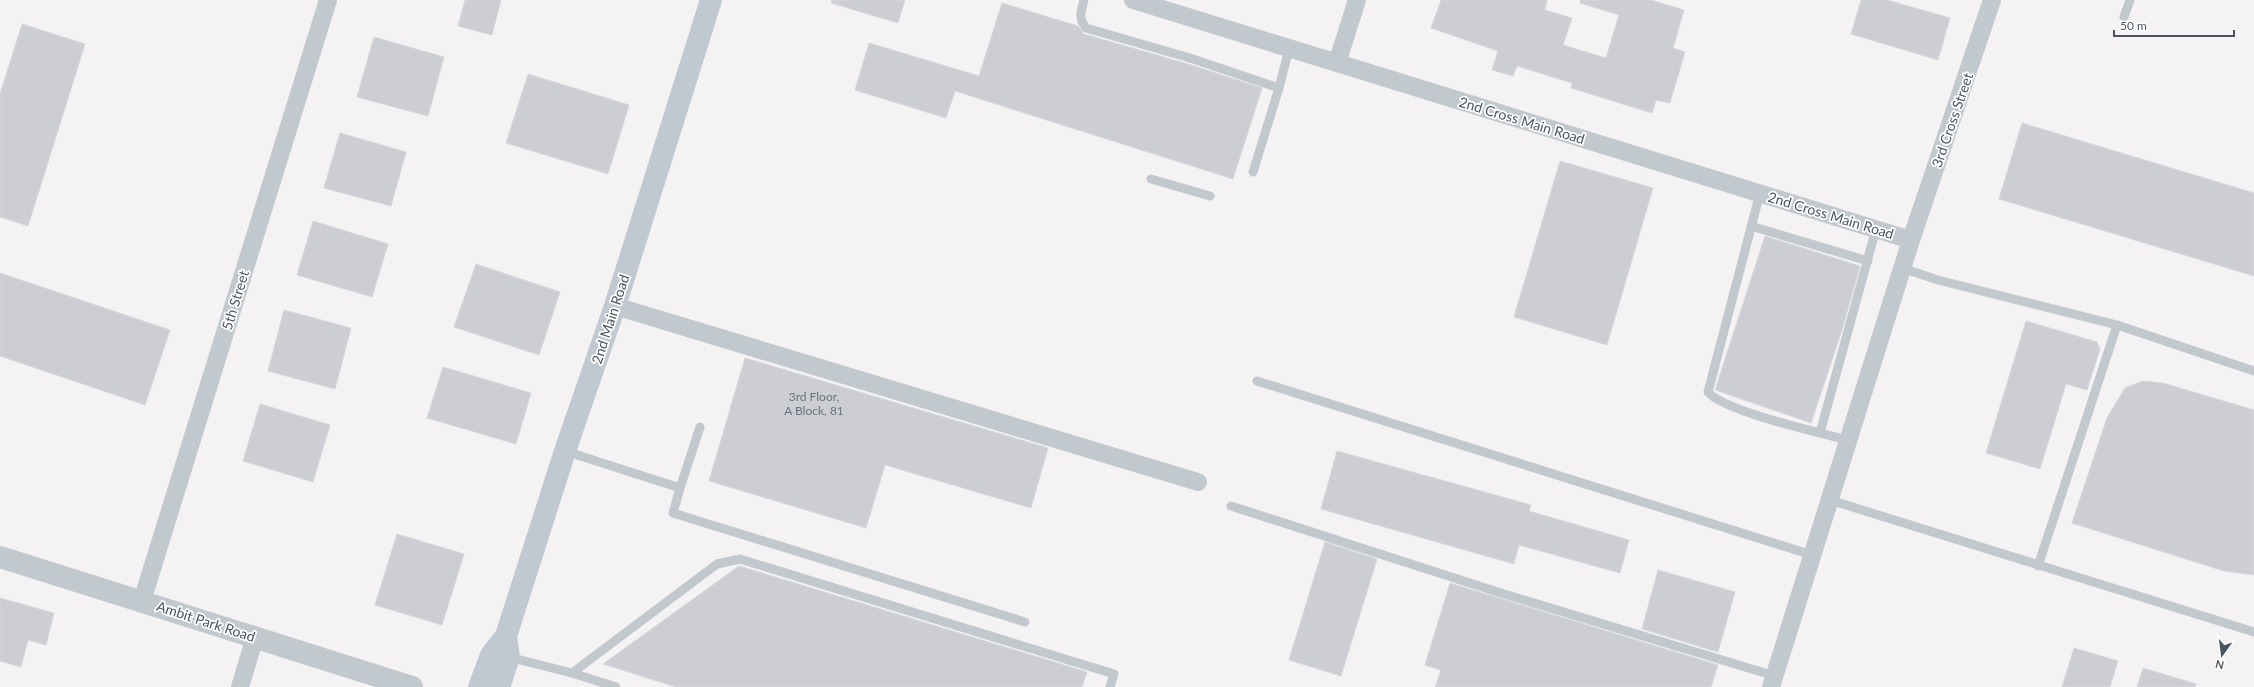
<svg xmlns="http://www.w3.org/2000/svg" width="2254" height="687" font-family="Lato,sans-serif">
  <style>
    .building { fill: #ccced4; stroke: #d7d8dc }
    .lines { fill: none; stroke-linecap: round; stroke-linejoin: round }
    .service { stroke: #c1c9cf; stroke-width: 9 }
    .minor { stroke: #c1c9cf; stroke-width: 18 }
    .tertiary { stroke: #c1c9cf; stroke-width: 22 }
    .secondary { stroke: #c0c8d1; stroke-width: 22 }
    .labels { text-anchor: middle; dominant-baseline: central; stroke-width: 3.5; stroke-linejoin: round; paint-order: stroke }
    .number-label { font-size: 12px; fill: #6b737c }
    .street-label { font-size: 14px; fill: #4b555e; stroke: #fff }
  </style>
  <rect width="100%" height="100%" fill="#f4f2f2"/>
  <path class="building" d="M465,0H501L492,35L458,26Z
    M832,0H905L898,23L831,3Z
    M1441,0H1547L1545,10L1572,18L1563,45L1606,58L1619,15L1580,3V0H1651L1684,10L1673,48L1685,52L1670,103L1656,100L1652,113L1571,88L1572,83L1517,66L1513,76L1492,70L1498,51L1431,28Z
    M1861,0H1887L1950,18L1938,60L1851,34Z
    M1002,3L1078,26L1084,34L1188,64L1262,88L1233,179L955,91L946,118L855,90L869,43L979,76Z
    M22,24L85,44L28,226L0,217V94Z
    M374,37L444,57L428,116L357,97Z
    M528,74L629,105L608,174L506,143Z
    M2022,123L2254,193V276L1999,199Z
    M340,133L406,152L391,206L324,188Z
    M1560,161L1653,188L1607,345L1514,317Z
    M313,221L388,244L372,297L297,275Z
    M1765,236L1860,266L1842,330L1811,423L1715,390Z
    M476,264L560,292L539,355L454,327Z
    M0,273L170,330L145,405L0,356Z
    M284,310L351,328L335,389L268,371Z
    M2026,321L2097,342L2100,349L2087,390L2066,384L2040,469L1986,453Z
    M745,358L1048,448L1031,508L885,465L866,528L709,481Z
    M443,367L531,393L516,444L427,418Z
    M2143,381L2163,383L2254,410V575L2224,571L2072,523L2107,418L2125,388Z
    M260,404L330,425L313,482L243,461Z
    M1337,451L1531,505L1529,511L1629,540L1620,573L1519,545L1514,564L1321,509Z
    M397,534L464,554L442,625L375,605Z
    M1325,542L1377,559L1341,676L1289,660Z
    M739,566L1087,672L1082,687H676L603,664Z
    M1658,570L1735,592L1718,652L1642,629Z
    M1450,583L1718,665L1711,687H1435L1441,670L1425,665Z
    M0,598L54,613L46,645L28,640L21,667L0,661Z
    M2074,648L2118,661L2110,687H2062Z
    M2143,668L2196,684L2195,687H2137Z"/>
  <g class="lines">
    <path class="service" d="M1084,0C1081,12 1078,18 1086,28L1190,58L1279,88L1253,172
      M2124,17L2130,0
      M1279,88L1289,49
      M1151,179L1210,196
      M1760,193L1708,392C1723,411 1820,433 1848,440
      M1751,226L1868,261
      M1902,268L1938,280L2117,325L2254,371
      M1257,381L1812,555
      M1820,433L1876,229
      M565,451L680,488L673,513L1025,622
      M680,488L700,427
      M1830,500L2254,632
      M1231,506L1504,594L1775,676
      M2038,566L2117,325
      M509,657L572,673
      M616,687L572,673L717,564L740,559L1114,674L1110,687"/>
    <path class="minor" d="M1133,0L1911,240
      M1337,63L1357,0
      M615,306L1198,482
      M142,601L328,0
      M240,687L255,637
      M1771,687L1911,240L1992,0"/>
    <path class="tertiary" d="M0,557L412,687"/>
    <path class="secondary" d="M479,687L491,655L506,636L565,451L615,306L711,0
      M499,687L509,657L506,636"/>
  </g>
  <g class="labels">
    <g class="number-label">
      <text x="814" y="396">3rd Floor,<tspan x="814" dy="14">A Block, 81</tspan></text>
    </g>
    <g class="street-label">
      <text transform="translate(1522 120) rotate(17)">2nd Cross Main Road</text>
      <text transform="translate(1952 120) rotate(-71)">3rd Cross Street</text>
      <text transform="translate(1831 215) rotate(17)">2nd Cross Main Road</text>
      <text transform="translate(235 300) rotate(-73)">5th Street</text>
      <text transform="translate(610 319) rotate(-72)">2nd Main Road</text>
      <text transform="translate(206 621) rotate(18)">Ambit Park Road</text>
    </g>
  </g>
  <g transform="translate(2222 655) rotate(194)" stroke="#ffffff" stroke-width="3" paint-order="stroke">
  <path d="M0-3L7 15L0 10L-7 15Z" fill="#4b555e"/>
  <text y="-6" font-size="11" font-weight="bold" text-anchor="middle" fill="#4b555e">N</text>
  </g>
  <path d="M2114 30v6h120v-6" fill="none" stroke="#4b555e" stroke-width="2"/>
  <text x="2120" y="30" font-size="12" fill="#4b555e" stroke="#ffffff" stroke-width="3" paint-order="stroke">50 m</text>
</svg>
